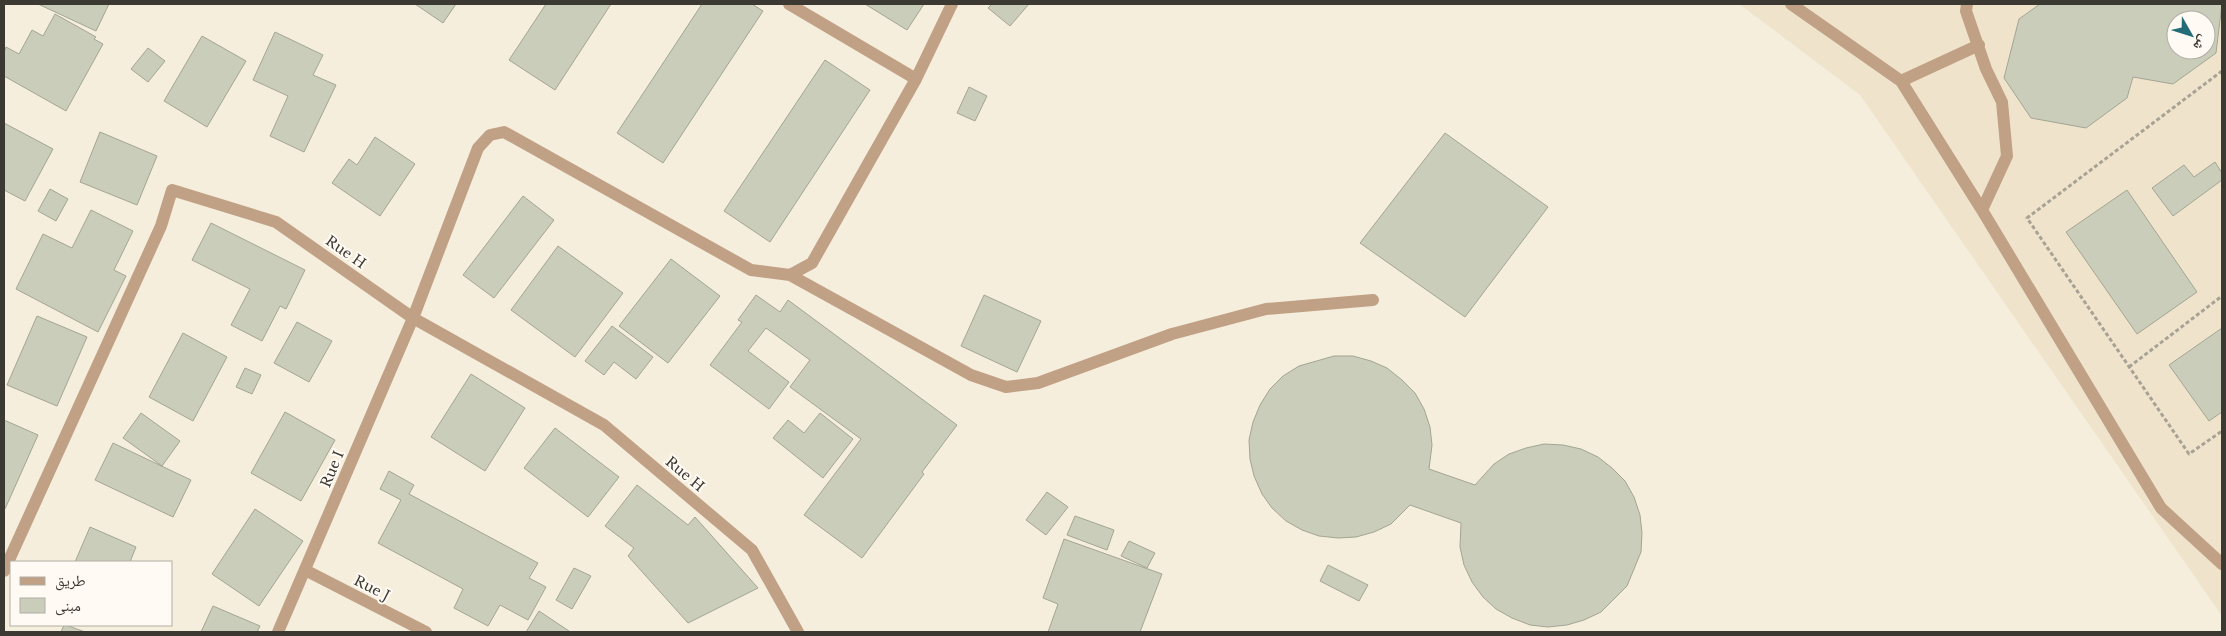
<svg xmlns="http://www.w3.org/2000/svg" width="2226" height="636" font-family="'Libre Baskerville','Noto Naskh Arabic',serif">
  <style>
    .built { fill: #efe4cb; fill-rule: evenodd }
    .building { fill: #cbcdbb; stroke: #a3a593; fill-rule: evenodd }
    .lines { fill: none; stroke-linecap: round; stroke-linejoin: round }
    .path { stroke: #a8a295; stroke-width: 3; stroke-dasharray: 4 2.5; stroke-linecap: butt }
    .minor { stroke: #c1a186; stroke-width: 12 }
    .labels { text-anchor: middle; dominant-baseline: central; stroke-width: 4; stroke-linejoin: round; paint-order: stroke }
    .street-label { font-size: 14px; fill: #3c3932; stroke: #fffbf4 }
  </style>
  <rect width="100%" height="100%" fill="#f6eedc"/>
  <path class="built" d="M1739,4H2222V616L1860,95ZM2176,20H2206V50H2176Z"/>
  <path class="building" d="M38,4H109L96,31Z
    M415,4H456L443,23Z
    M546,4H611L555,90L509,60Z
    M702,4H752L763,11L663,163L617,133Z
    M865,4H924L907,30Z
    M992,4H1029L1010,26L988,8Z
    M2040,4H2222L2216,53L2173,84L2133,77L2127,98L2086,128L2031,118L2004,78L2019,19ZM2176,20H2206V50H2176Z
    M55,14L96,37L94,39L103,44L66,111L4,76V52L6,47L19,54L32,30L43,36Z
    M275,32L323,55L313,75L336,85L304,152L270,136L288,96L253,80Z
    M202,36L246,61L207,127L164,101Z
    M148,48L165,61L148,82L131,69Z
    M825,60L870,90L770,242L724,211Z
    M969,87L987,96L975,121L957,113Z
    M4,123L53,149L25,201L4,190Z
    M100,132L157,156L137,205L80,182Z
    M1445,133L1548,207L1465,317L1360,243Z
    M375,137L415,164L380,216L332,183L349,159L357,165Z
    M2215,162L2222,173V180L2173,216L2152,188L2184,165L2194,177Z
    M50,189L68,199L56,221L38,211Z
    M2127,190L2197,292L2137,334L2066,232Z
    M523,196L554,220L494,298L463,275Z
    M91,210L133,231L114,270L126,276L98,332L16,289L43,234L72,248Z
    M211,223L305,270L286,309L280,306L262,341L231,325L250,289L192,260Z
    M558,246L623,293L575,357L511,310Z
    M671,259L720,296L668,363L619,326Z
    M756,295L780,312L788,300L957,425L922,472L924,474L862,558L804,515L861,439L790,387L810,360L766,328L748,351L789,382L769,409L710,365L742,322L738,320Z
    M984,295L1041,321L1017,372L961,346Z
    M37,316L87,337L57,406L7,385Z
    M297,322L332,341L309,382L274,363Z
    M612,326L653,357L636,379L614,362L604,375L585,361Z
    M2222,328V412L2209,421L2169,365Z
    M183,333L227,357L193,421L149,397Z
    M1334,356H1353L1371,361L1387,368L1402,380L1415,393L1424,409L1430,427L1432,445L1429,469L1475,485L1494,464L1509,454L1526,448L1544,444L1563,445L1581,449L1598,457L1612,468L1625,481L1634,497L1640,515L1642,533L1641,552L1627,586L1601,612L1584,620L1567,625L1548,627L1530,625L1512,618L1496,609L1483,597L1472,582L1464,565L1460,547L1461,523L1410,505L1391,524L1374,532L1356,537L1338,538L1319,536L1302,530L1286,521L1272,508L1262,494L1254,476L1250,459L1249,440L1253,422L1260,405L1270,389L1283,376L1299,366Z
    M245,368L261,375L252,394L236,387Z
    M471,374L525,408L485,471L431,437Z
    M285,412L335,440L301,501L251,473Z
    M141,413L180,441L162,466L123,438Z
    M820,413L853,439L823,478L773,438L788,420L804,433Z
    M4,420L38,435L5,509L4,508Z
    M555,428L619,477L588,517L524,468Z
    M113,443L191,480L173,517L95,480Z
    M389,471L414,485L409,494L538,563L529,578L546,587L528,620L500,605L488,626L454,608L463,589L378,543L401,500L380,489Z
    M637,485L688,525L695,517L758,588L688,623L628,556L634,548L605,526Z
    M1047,492L1068,507L1046,535L1026,520Z
    M255,509L303,541L259,606L212,574Z
    M1075,516L1114,530L1107,550L1067,535Z
    M90,527L136,547L130,562H75Z
    M1064,539L1162,574L1140,632H1048L1058,604L1043,598Z
    M1129,541L1155,553L1147,568L1121,556Z
    M1328,565L1368,585L1359,601L1320,581Z
    M574,568L591,576L572,609L556,600Z
    M213,606L260,626L257,632H201Z
    M539,611L569,631L568,632H526Z
    M64,625H66L85,632H61Z"/>
  <g class="lines">
    <path class="path" d="M2222,71L2027,218L2189,454L2222,431
      M2129,367L2222,296"/>
    <path class="minor" d="M789,4L916,79
      M1791,4L1901,81L1982,210
      M1967,4L1966,11L1986,69L2002,102L2007,156L1982,210L2161,508L2222,564
      M1901,81L1979,45
      M790,275L971,375L1006,387L1038,383L1172,334L1266,309L1373,300
      M305,570L426,632
      M4,571L161,226L172,190L276,222L413,318L604,425L752,550L798,632
      M278,632L413,318L478,148L490,135L504,132L751,270L790,275L812,263L916,79L952,4"/>
  </g>
  <g class="labels">
    <g class="street-label">
      <text transform="translate(346 252) rotate(35)">Rue H</text>
      <text transform="translate(332 469) rotate(-67)">Rue I</text>
      <text transform="translate(685 474) rotate(40)">Rue H</text>
      <text transform="translate(372 588) rotate(27)">Rue J</text>
    </g>
  </g>
  <rect width="2226" height="636" fill="none" stroke="#3c3932" stroke-width="10"/>
  <rect x="10" y="561" width="162" height="65" fill="#fffbf4" stroke="#b1ada6"/>
  <rect x="20" y="577" width="25" height="8" fill="#c1a186" stroke="#b1ada6"/>
  <text x="55" y="586" font-size="15" fill="#3c3932">طريق</text>
  <rect x="20" y="598" width="25" height="15" fill="#cbcdbb" stroke="#b1ada6"/>
  <text x="55" y="611" font-size="15" fill="#3c3932">مبنى</text>
  <g transform="translate(2191 35) rotate(129)"><circle r="24" fill="#fffbf4" stroke="#b1ada6"/>
  <path d="M0-4L9 19L0 12L-9 19Z" fill="#256c79"/>
  <text y="-8" font-size="14" font-weight="bold" text-anchor="middle" fill="#3c3932">ش</text>
  </g>
</svg>
